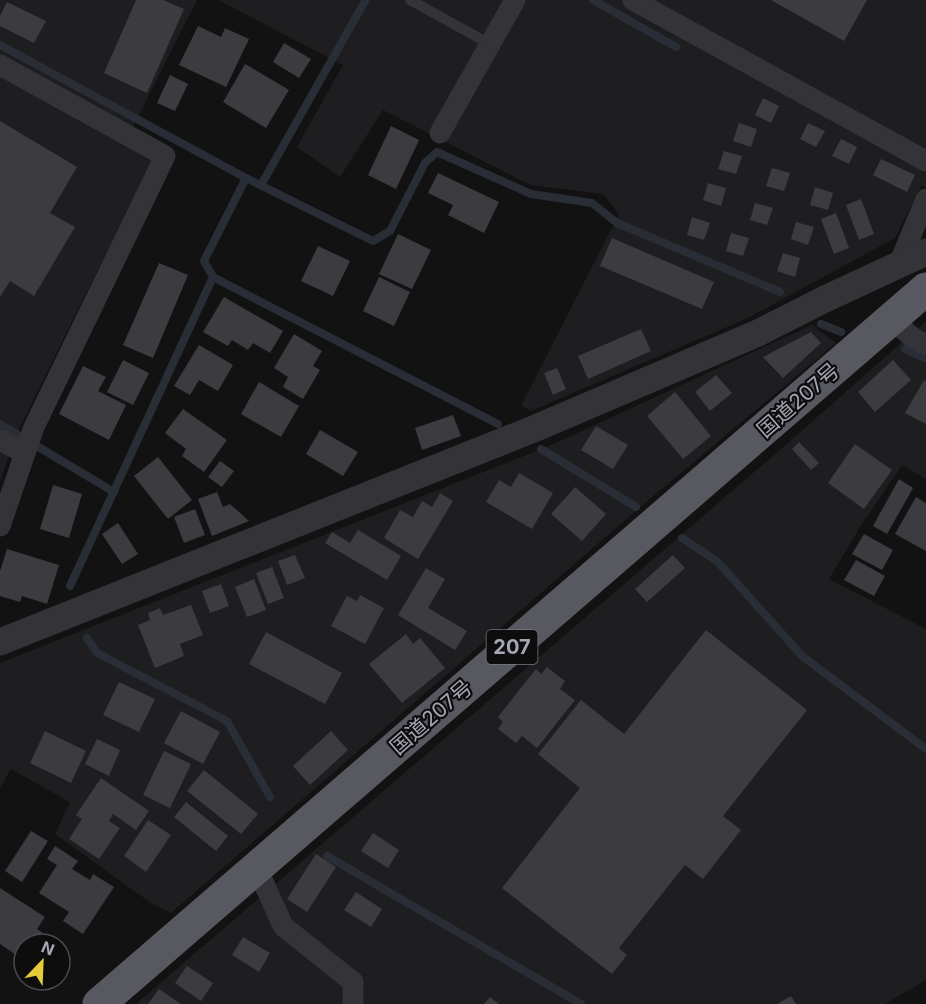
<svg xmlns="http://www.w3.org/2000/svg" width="926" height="1004" font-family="Inter,'Noto Sans JP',sans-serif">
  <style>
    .built { fill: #1e1e20 }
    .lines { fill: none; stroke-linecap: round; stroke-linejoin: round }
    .stream { stroke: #292e36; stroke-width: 8 }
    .building { fill: #3c3c40 }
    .service { stroke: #333338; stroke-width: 10 }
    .minor { stroke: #333338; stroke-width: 21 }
    .tertiary { stroke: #333338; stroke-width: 27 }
    .trunk { stroke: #575860; stroke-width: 33 }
    .labels { text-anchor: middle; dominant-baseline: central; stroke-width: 4.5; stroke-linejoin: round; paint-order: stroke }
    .shield { fill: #0d0d0e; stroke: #777882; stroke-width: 1.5 }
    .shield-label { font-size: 20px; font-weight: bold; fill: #a4a6b3 }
    .street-label { font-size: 21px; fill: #a4a6b3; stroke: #0d0d0e }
  </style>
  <rect width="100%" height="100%" fill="#121213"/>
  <path class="built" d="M0,0H197L133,127L161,142L14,439L0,483Z
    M218,0H926V187L921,186L895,238L748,318L531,411L521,406L619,214L603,194L530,185L383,110L340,177L297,147L343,65Z
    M926,321V479L902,465L860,527L829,579L926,629V980L885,1004H136L781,449Z
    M812,325L836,343L645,503L171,913L151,903L55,834L70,802L11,769L0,788V663L549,446Z"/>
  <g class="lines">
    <path class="stream" d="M593,0L676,47
      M0,45L246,178L373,241L390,231L425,163L437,152L531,194L592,203L617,223L780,292
      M246,178L204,261L213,277L498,424
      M261,185L365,1
      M821,324L841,332
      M905,349L926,359
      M0,424L114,492
      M541,449L636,507
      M682,538L718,562L802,656L926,749
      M70,586L213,277
      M87,638L97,653L227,721L270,797
      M327,856L581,1004"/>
  </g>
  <path class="building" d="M136,0H163L184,9L147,93L104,73Z
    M771,0H867L844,41Z
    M7,2L46,21L34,43L0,26V16Z
    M198,26L221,37L225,28L249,39L226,87L179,65Z
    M284,43L311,59L299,78L273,62Z
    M245,64L289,90L266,128L223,102Z
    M170,75L188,84L175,111L157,103Z
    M763,98L779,106L771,123L755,115Z
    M0,121L77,167L50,213L75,227L34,296L10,281L0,297Z
    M739,123L757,129L751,147L733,141Z
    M808,123L825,131L816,147L800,139Z
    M391,126L419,140L396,189L368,175Z
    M841,139L857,147L849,164L832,156Z
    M724,151L742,156L736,174L718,169Z
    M881,159L915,175L907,192L873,175Z
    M772,168L790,173L784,191L766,186Z
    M438,173L499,202L484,233L448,215L453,205L428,193Z
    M708,183L726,188L721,206L703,200Z
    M815,187L833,193L828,210L810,205Z
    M861,199L874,234L859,240L846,205Z
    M755,203L773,208L767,225L750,220Z
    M836,213L849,248L834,254L821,219Z
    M692,217L710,223L704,240L687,235Z
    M796,222L814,227L808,245L791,239Z
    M731,233L749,238L743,256L726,251Z
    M398,234L431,250L412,289L379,274Z
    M612,238L714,282L702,309L600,266Z
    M318,246L350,261L333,296L301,281Z
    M783,253L800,258L795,277L777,271Z
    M159,263L188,275L153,358L123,345Z
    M379,277L410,292L394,326L363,311Z
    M224,297L283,331L270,353L253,343L248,350L232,340L228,346L203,332Z
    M641,329L651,351L588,379L578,356Z
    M811,332L821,343L783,378L763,357Z
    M294,334L322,351L313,366L320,370L303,399L283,387L288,377L274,368Z
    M199,345L233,365L218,391L199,380L190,395L174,386Z
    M123,360L149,373L133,405L107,392Z
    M893,360L911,380L875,412L858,392Z
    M83,366L106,377L98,391L126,405L109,440L59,414Z
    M557,368L566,389L553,395L544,373Z
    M716,375L732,393L710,411L695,392Z
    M924,380L926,381V424L905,413Z
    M259,382L299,406L281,437L241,414Z
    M675,392L711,436L683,459L647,416Z
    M183,409L227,440L204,472L182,456L186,449L165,433Z
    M453,415L461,436L422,450L415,428Z
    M596,426L628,445L613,469L581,450Z
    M320,430L358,452L343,476L306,454Z
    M799,442L819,463L811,470L792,449Z
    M855,444L892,470L864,509L828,483Z
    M158,457L192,500L168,519L134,476Z
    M220,461L234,471L222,487L208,477Z
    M519,473L553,493L532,529L486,502L499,480L511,487Z
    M899,479L913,488L887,534L873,526Z
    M53,485L82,494L69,538L40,529Z
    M575,487L606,514L582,541L551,514Z
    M217,492L223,507L230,504L249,521L212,536L198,499Z
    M440,493L453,501L418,559L384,538L400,510L413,517L422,501L432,507Z
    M916,497L926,503V551L895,534Z
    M195,509L205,535L184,543L174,517Z
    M118,523L138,554L122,564L102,534Z
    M358,530L401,556L387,580L325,543L332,532L350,543Z
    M864,534L893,550L882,570L852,554Z
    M7,549L59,565L47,604L22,596L20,602L0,596V571Z
    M295,555L305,578L287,585L278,561Z
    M673,555L685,568L647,602L635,589Z
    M856,560L885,576L874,596L844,580Z
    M272,567L284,598L268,604L256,573Z
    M426,568L445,579L428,608L467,631L455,650L398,615Z
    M254,579L266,610L247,617L235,587Z
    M221,584L229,606L210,613L202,591Z
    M360,595L384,608L365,644L331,626L347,596L357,601Z
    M191,605L203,635L180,644L184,656L155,668L138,625L150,620L148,613L160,608L163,615Z
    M706,630L807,710L723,816L741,830L703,879L685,865L619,948L627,955L612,974L502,888L580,788L538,754L581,700L624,734Z
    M266,632L342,673L325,704L249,664Z
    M406,634L413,644L420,638L445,668L402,703L369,664Z
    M547,667L565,681L560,689L575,700L537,748L522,736L516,743L498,729L503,722L498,717L536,669L541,674Z
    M119,682L155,699L139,732L103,715Z
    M181,711L220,732L203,764L164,743Z
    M45,731L86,751L71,783L30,763Z
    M331,731L348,750L310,785L293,766Z
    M97,739L120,750L109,776L85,764Z
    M164,751L191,764L170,808L143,795Z
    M204,770L258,814L241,834L187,791Z
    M101,778L149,811L136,830L113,814L109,821L120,828L99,859L69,839L82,819L76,815Z
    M186,802L228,836L216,851L174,817Z
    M148,820L171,835L146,872L124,856Z
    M31,831L48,841L22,882L5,871Z
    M373,833L399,850L388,868L361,851Z
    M55,846L78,861L72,869L90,880L93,874L114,887L83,934L63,921L69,912L39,893L57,865L47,859Z
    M316,854L336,867L307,912L287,899Z
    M0,888L45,917L37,929L43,933L36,944H24V949L19,957L0,944Z
    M356,892L382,909L371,927L344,910Z
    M243,937L270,953L259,972L232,955Z
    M187,966L213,983L201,1001L175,983Z
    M159,989L181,1004H148Z
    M791,996L796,1004H777Z
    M490,997L499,1004H484Z"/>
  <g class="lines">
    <path class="service" d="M410,0L490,44"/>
    <path class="minor" d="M633,0L926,161
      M0,65L165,156L34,427L0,526
      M440,133L515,0
      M899,264L926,199
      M892,319L913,338L926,345
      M0,440L24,453
      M257,868L283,926L353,982V1004"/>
    <path class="tertiary" d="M0,642L536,428L758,333L825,299L926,252"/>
    <path class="trunk" d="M99,1004L926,289"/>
  </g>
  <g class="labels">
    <rect class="shield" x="486.5" y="630" width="51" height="34" rx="4.5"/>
    <g class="shield-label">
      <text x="512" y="647">207</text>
    </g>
    <g class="street-label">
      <text transform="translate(798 400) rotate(-41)">国道207号</text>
      <text transform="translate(431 717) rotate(-41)">国道207号</text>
    </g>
  </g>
  <g transform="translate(42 962) rotate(23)"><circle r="28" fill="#0d0d0e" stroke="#494a50" stroke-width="1.5"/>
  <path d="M0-4.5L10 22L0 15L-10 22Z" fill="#e4cb39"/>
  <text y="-9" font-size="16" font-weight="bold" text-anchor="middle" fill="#a4a6b3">N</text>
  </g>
</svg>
